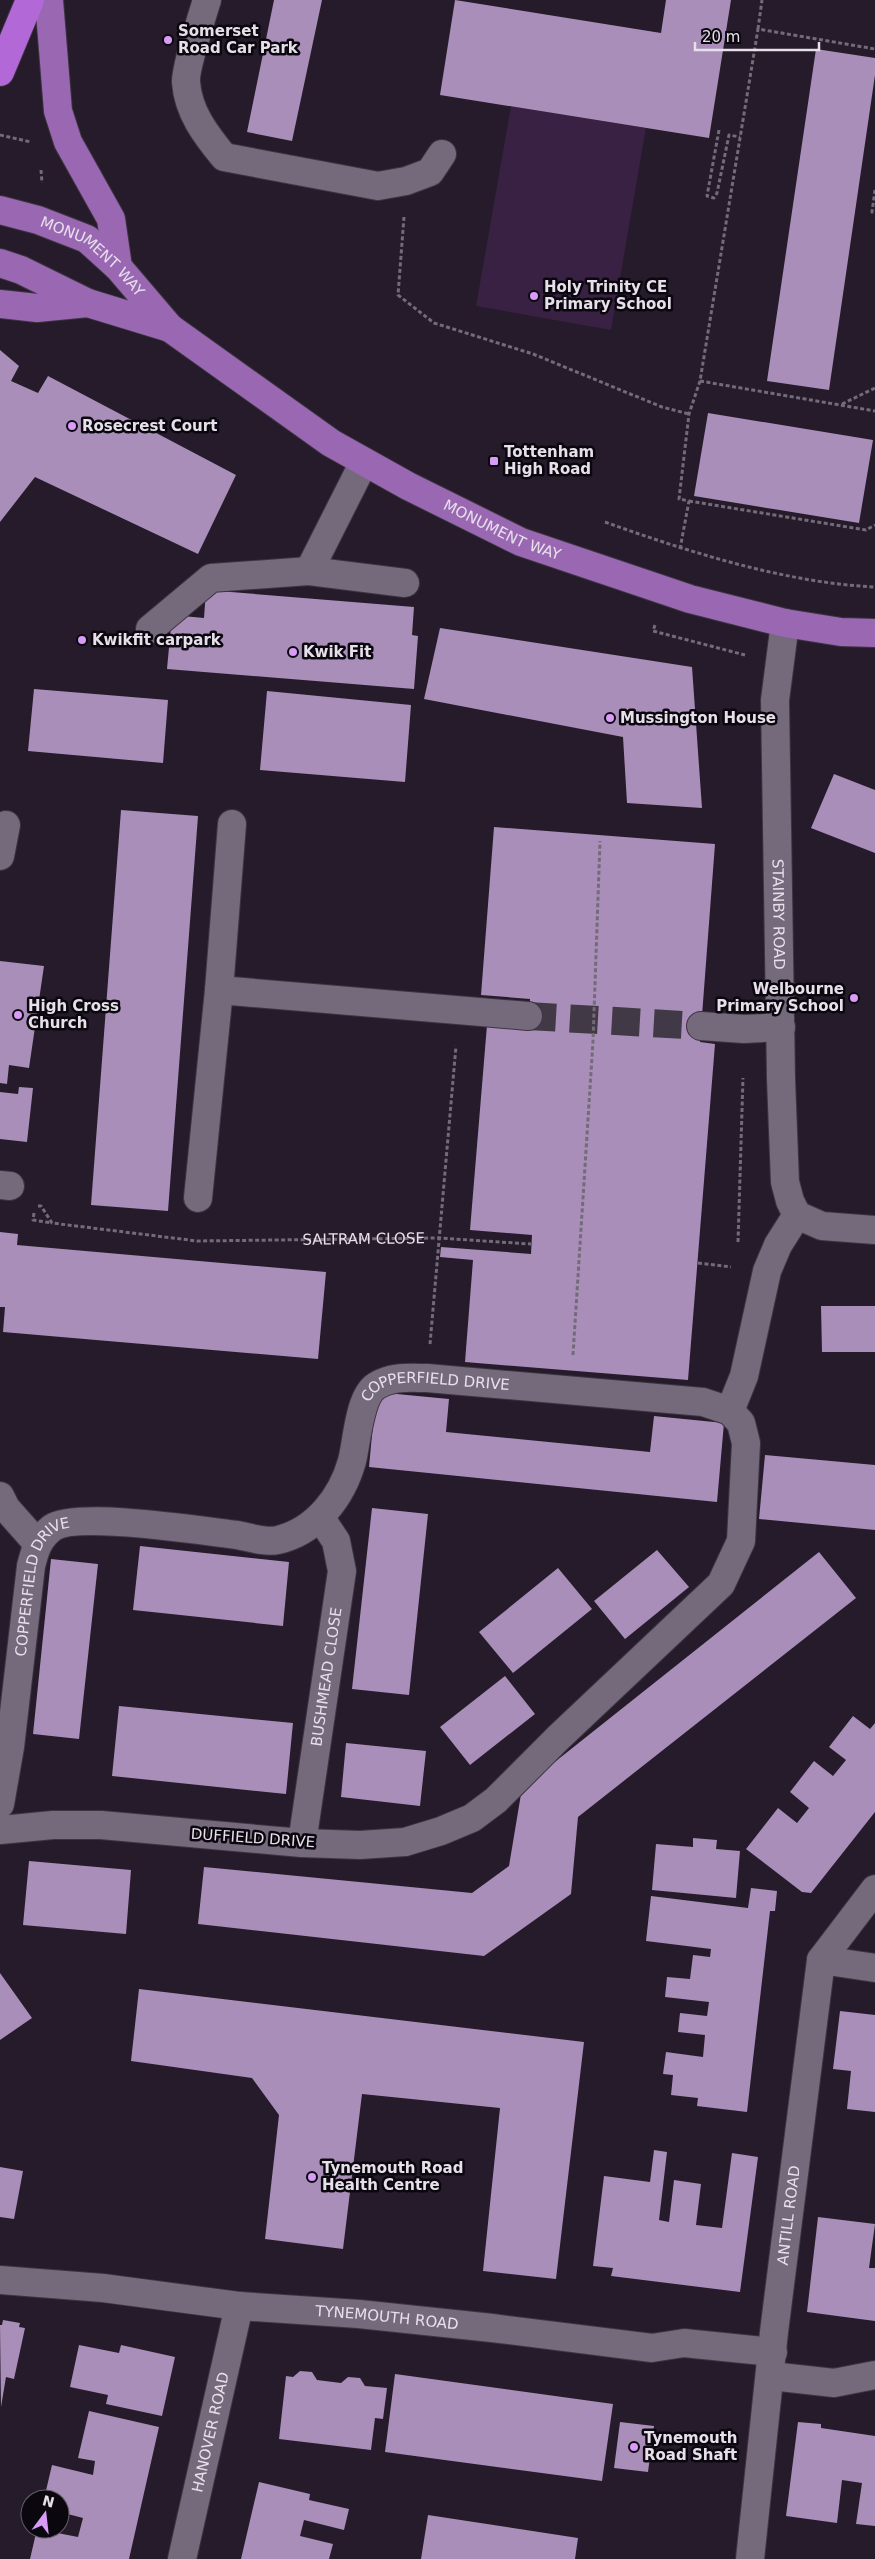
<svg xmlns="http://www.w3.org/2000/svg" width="875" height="2559" font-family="'DejaVu Sans',sans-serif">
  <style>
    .green { fill: #382143 }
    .building { fill: #a98eb9 }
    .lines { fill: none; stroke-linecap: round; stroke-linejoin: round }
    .minor-tunnel { stroke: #423947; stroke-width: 28; stroke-dasharray: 28 14; stroke-linecap: butt }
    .minor-casing { stroke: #3e3542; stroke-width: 30 }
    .major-casing { stroke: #3e3542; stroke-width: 30 }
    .highway-casing { stroke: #3e3542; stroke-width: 30 }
    .path { stroke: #736b78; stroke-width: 3; stroke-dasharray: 4 2.5; stroke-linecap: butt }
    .minor { stroke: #75697c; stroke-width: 28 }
    .major { stroke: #9a68b3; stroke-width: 28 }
    .highway { stroke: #b368d8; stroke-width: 28 }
    .poi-dot { fill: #d89bf8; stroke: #0b070e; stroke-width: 2 }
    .labels { text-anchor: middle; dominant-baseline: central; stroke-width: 5; stroke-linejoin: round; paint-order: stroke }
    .poi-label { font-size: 15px; font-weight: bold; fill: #e7e0eb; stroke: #0b070e; text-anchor: start }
    .street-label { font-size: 15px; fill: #e7e0eb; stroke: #0b070e }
  </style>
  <rect width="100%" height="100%" fill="#251b2a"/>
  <path class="green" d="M511,106L646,128L611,330L476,306Z"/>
  <path class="building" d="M274,0H322L292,141L247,132Z
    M455,0L661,33L666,0H731L709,138L440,95Z
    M816,49L875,58V75L829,390L767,381Z
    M0,350L19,366L11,381L38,393L48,376L236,475L198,554L35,477L0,522Z
    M708,413L873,440L859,523L694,496Z
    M206,590L414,607L412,635L418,636L414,689L167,669L172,615L204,618Z
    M440,628L692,667L702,808L627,803L623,737L424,699Z
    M34,689L168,700L163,763L28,751Z
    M267,691L411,705L405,782L260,770Z
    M834,774L875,790V853L811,828Z
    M121,810L198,816L168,1211L91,1205Z
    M494,827L715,844L700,1042L715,1044L688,1380L465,1362L473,1260L440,1257L441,1247L531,1254L532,1235L470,1230L487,1025L528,1029L530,999L481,995Z
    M0,961L44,966L29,1068L9,1065L7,1084L0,1083Z
    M19,1087L33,1088L27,1142L0,1139V1092L18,1094Z
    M0,1232L18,1234L17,1245L326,1272L318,1359L3,1332L5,1307H0Z
    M821,1306H875V1352H822Z
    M376,1392L449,1399L446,1432L650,1452L654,1416L724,1423L717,1502L369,1467Z
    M765,1455L875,1465V1530L759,1519Z
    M372,1508L428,1514L409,1695L352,1689Z
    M140,1546L289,1562L283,1626L133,1610Z
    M657,1550L689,1587L625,1639L594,1601Z
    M819,1552L856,1598L578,1817L571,1894L484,1956L198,1924L204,1867L472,1893L509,1866L522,1788Z
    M51,1559L98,1564L79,1739L33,1734Z
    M558,1568L592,1609L513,1673L479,1632Z
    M505,1676L535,1714L470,1765L440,1727Z
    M119,1706L293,1723L286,1794L112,1776Z
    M853,1716L870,1729L875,1723V1812L811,1893L802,1892L746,1849L778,1808L797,1823L809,1808L790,1792L814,1761L833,1776L846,1760L829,1747Z
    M346,1743L426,1751L420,1806L341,1797Z
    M693,1838L717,1840L716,1849L740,1851L736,1898L652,1890L656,1844L693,1847Z
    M29,1861L131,1870L126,1934L23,1925Z
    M751,1888L777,1891L775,1911H770L747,2112L697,2106L698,2098L671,2095L673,2075L663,2074L666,2052L703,2057L705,2035L678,2032L680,2013L707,2016L709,2002L665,1997L667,1977L690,1979L693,1955L710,1957L711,1949L646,1941L651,1896L748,1908Z
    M0,1973L32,2018L0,2040Z
    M139,1989L584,2042L556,2279L483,2271L500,2108L362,2094L343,2249L265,2239L279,2115L252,2078L131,2061Z
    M840,2011L875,2015V2112L847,2109L851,2071L833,2069Z
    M654,2150L667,2152L659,2220L669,2222L674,2180L701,2184L696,2225L722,2228L732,2153L758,2157L740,2292L611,2276L613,2268L593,2266L604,2176L650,2182Z
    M0,2167L23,2171L14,2219L0,2217Z
    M818,2217L875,2224L869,2268H875V2321L807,2312Z
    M3,2320L20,2323L19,2327L25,2328L14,2379L6,2377L1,2407L0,2325H2Z
    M79,2345L119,2353L121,2345L175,2357L162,2416L106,2404L108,2395L70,2387Z
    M300,2371L312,2372L317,2380L341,2383L348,2377L360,2378L365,2386L387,2388L383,2419L375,2418L371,2450L279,2439L286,2376L293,2377Z
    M395,2374L613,2404L602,2481L385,2452Z
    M89,2411L159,2427L129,2559H30L37,2529L78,2537L83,2518L60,2512V2499H44L52,2465L93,2475L95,2461L78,2458Z
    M620,2422L654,2426L648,2472L614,2468Z
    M798,2422L821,2424V2428L875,2436V2526L856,2524L862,2483L842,2480L837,2523L786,2516Z
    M259,2482L310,2494L309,2500L349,2509L344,2530L304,2520L300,2536L333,2544L329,2559H241Z
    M428,2515L578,2538L575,2559H421Z"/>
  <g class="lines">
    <path class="minor-tunnel" d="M528,1016L701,1026"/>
    <g class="minor-casing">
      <g id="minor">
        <path d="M207,0C202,16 185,69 186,82C188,112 206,135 224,157L378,186L406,181L430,172L442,154"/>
        <path d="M364,462L309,571L405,583"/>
        <path id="s2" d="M785,623L775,700L781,1079L785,1182L790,1201L797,1215L822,1226L875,1230"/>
        <path d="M150,629L211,578L309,571"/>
        <path d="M0,856L6,825"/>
        <path d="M219,990L528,1016"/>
        <path d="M701,1026L744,1029L781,1027"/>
        <path d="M0,1185L10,1186"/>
        <path d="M198,1198L219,990L232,824"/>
        <path d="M730,1411L744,1376L767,1271L778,1245L797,1215"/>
        <path d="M0,1496L6,1508L37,1543"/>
        <path id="s3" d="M0,1804L10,1747L31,1566C35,1550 38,1539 52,1528C77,1511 203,1531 237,1535C248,1537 266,1543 278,1540C316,1531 342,1497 352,1461C357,1442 359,1397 376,1386C392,1376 409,1378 427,1378L703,1402L730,1411L741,1423L746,1443L741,1541L721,1584L559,1737L496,1800L472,1818L441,1831L405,1842L360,1845L302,1843L101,1825H53L0,1830"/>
        <path id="s4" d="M302,1843L342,1571L336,1541L320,1517"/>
        <path d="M821,1960L875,1968"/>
        <path id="s5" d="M0,2280L103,2288L239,2306L359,2314L492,2328L652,2348L684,2343L773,2352"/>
        <path d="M771,2376L834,2383L875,2375"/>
        <path id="s6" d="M182,2559L239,2306"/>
        <path id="s7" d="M750,2559L774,2332L821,1960L875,1889"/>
      </g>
    </g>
    <g class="major-casing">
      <g id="major">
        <path d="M49,0L58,111L68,142L111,219L118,267"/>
        <path id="s8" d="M0,210L38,220L87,239L118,267L170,328L331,443L408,486L521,542L690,599L785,623L841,632L875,633"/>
        <path d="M0,263L21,270L88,303L170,328"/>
        <path d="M0,304L37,308L88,303"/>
      </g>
    </g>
    <g class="highway-casing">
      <path id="highway" d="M0,72L30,0"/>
    </g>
    <g class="path">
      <path d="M758,29L762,0"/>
      <path d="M719,130L707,196L714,198L717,193L729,135L740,137"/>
      <path d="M0,135L31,142"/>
      <path d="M41,170L42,183"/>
      <path d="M875,190L872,212H875"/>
      <path d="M404,217L398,295L434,323L533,354L662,407L689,414"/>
      <path d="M700,381L875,411"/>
      <path d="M842,404L875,388"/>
      <path d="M689,501L866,530L875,525"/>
      <path d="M605,522C689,552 786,583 875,587"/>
      <path d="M680,549L689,501L679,499L689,414L700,381L758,29L875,49"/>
      <path d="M655,625L653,631L745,655"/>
      <path id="s1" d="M38,1206H41L52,1223L197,1241L438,1238L531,1244"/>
      <path d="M34,1213L33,1220L52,1223"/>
      <path d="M738,1242L743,1078"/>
      <path d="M698,1263L731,1267"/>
      <path d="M430,1344L456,1046"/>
      <path d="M573,1355L593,1041L600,841"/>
    </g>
    <use href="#minor" class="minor"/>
    <use href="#major" class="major"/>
    <use href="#highway" class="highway"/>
  </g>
  <g class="poi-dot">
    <circle cx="168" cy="40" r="5"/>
    <circle cx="534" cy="296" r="5"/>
    <circle cx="72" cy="426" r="5"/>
    <rect x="489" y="456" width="10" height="10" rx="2.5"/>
    <circle cx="82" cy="640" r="5"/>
    <circle cx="293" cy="652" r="5"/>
    <circle cx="610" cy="718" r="5"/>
    <circle cx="854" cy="998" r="5"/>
    <circle cx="18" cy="1015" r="5"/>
    <circle cx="312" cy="2177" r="5"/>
    <circle cx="634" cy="2447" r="5"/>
  </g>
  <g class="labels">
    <g class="poi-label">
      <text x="178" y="31">Somerset<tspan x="178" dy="17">Road Car Park</tspan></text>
      <text x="544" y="287">Holy Trinity CE<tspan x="544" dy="17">Primary School</tspan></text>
      <text x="82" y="426">Rosecrest Court</text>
      <text x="504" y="452">Tottenham<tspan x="504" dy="17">High Road</tspan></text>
      <text x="92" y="640">Kwikfit carpark</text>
      <text x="303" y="652">Kwik Fit</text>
      <text x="620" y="718">Mussington House</text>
      <text x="844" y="989" text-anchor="end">Welbourne<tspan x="844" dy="17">Primary School</tspan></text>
      <text x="28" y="1006">High Cross<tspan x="28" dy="17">Church</tspan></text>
      <text x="322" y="2168">Tynemouth Road<tspan x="322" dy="17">Health Centre</tspan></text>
      <text x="644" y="2438">Tynemouth<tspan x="644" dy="17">Road Shaft</tspan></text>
    </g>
    <g class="street-label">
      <text stroke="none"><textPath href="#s8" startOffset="106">MONUMENT WAY</textPath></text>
      <text stroke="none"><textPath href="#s8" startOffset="604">MONUMENT WAY</textPath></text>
      <text stroke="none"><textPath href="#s2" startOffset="292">STAINBY ROAD</textPath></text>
      <text stroke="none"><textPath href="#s1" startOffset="336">SALTRAM CLOSE</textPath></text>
      <text stroke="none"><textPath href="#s3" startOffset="765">COPPERFIELD DRIVE</textPath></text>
      <text stroke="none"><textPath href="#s3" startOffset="226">COPPERFIELD DRIVE</textPath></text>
      <text stroke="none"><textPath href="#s4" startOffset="168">BUSHMEAD CLOSE</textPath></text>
      <text transform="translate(253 1838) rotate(4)">DUFFIELD DRIVE</text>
      <text stroke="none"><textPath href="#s7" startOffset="346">ANTILL ROAD</textPath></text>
      <text stroke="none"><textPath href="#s5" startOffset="389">TYNEMOUTH ROAD</textPath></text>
      <text stroke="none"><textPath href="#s6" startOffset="130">HANOVER ROAD</textPath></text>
    </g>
  </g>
  <g transform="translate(45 2514) rotate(15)"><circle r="24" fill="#0b070e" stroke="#635e66"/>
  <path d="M0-4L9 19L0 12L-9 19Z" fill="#d89bf8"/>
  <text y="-8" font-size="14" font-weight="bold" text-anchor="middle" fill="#e7e0eb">N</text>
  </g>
  <path d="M695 42v8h124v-8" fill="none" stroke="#e7e0eb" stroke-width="2.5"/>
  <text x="702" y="42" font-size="15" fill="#e7e0eb" stroke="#0b070e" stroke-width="4" paint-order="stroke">20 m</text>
</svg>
